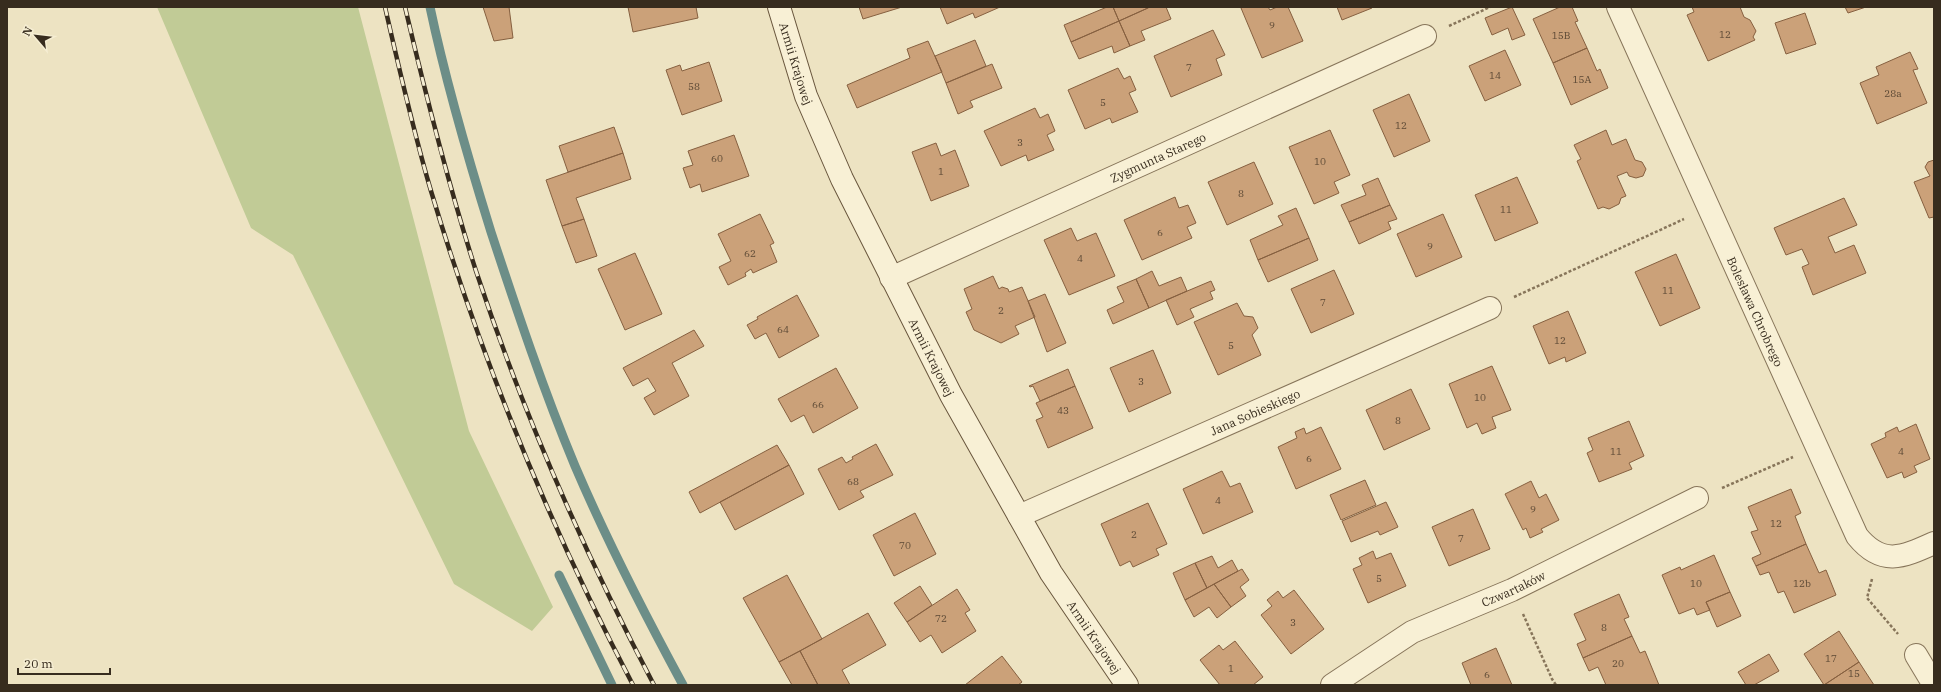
<svg xmlns="http://www.w3.org/2000/svg" width="1941" height="692" font-family="'IBM Plex Serif',serif">
  <style>
    .green { fill: #c1cb96 }
    .lines { fill: none; stroke-linecap: round; stroke-linejoin: round }
    .stream { stroke: #6c8e88; stroke-width: 9 }
    .building { fill: #cba179; stroke: #866040 }
    .street-casing { stroke: #87755a; stroke-width: 24 }
    .secondary-casing { stroke: #69563d; stroke-width: 24 }
    .path { stroke: #87755a; stroke-width: 2.5; stroke-dasharray: 3 2; stroke-linecap: butt }
    .street { stroke: #f8f0d5; stroke-width: 22 }
    .secondary { stroke: #f8f0d5; stroke-width: 22 }
    .rail-casing { stroke: #372c1e; stroke-width: 4.5 }
    .rail { stroke: #f5edd2; stroke-width: 3; stroke-dasharray: 9; stroke-linecap: butt }
    .labels { text-anchor: middle; dominant-baseline: central; stroke-width: 3; stroke-linejoin: round; paint-order: stroke }
    .number-label { font-size: 10px; fill: #5c4935 }
    .street-label { font-size: 12px; fill: #372c1e; stroke: #f5edd2 }
  </style>
  <rect width="100%" height="100%" fill="#ede3c2"/>
  <path class="green" d="M157,7H358L469,431L553,607L532,631L454,584L293,255L251,228Z"/>
  <g class="lines">
    <path class="stream" d="M430,7C446,83 468,158 491,232C517,311 543,389 575,466C607,541 644,613 683,685
      M559,575L612,685"/>
  </g>
  <path class="building" d="M483,7H509L513,38L494,41Z
    M628,7H696L698,18L633,32Z
    M859,7H902L863,19Z
    M940,7H1000L975,18L973,13L947,24Z
    M1107,7H1113L1119,21L1071,42L1064,25Z
    M1113,7H1147L1148,8L1119,21Z
    M1150,7H1166L1171,19L1141,31L1145,40L1130,46L1119,21Z
    M1244,7H1268L1270,10L1277,7H1288L1303,41L1262,58L1241,8Z
    M1337,7H1371L1372,8L1342,20Z
    M1512,7L1525,35L1512,40L1508,28L1492,35L1485,18Z
    M1560,7H1572L1578,21L1575,22L1587,48L1553,63L1533,19Z
    M1692,7H1740L1744,17L1750,20L1756,31L1753,37L1755,40L1708,61L1687,15L1694,12Z
    M1845,7H1866L1848,13Z
    M1805,13L1816,44L1786,54L1775,23Z
    M1119,21L1130,46L1114,53L1112,46L1079,59L1071,42Z
    M1213,30L1225,55L1216,59L1222,75L1171,97L1154,56Z
    M975,40L986,66L946,83L935,56Z
    M928,41L942,72L857,108L847,85L910,58L907,49Z
    M1587,48L1597,71L1600,69L1608,88L1571,105L1553,63Z
    M1505,50L1521,85L1485,101L1469,66Z
    M1910,52L1918,69L1913,70L1927,103L1877,124L1860,83L1879,75L1876,67Z
    M709,62L722,101L682,115L666,70L680,65L682,71Z
    M992,64L1002,88L970,101L973,107L958,114L946,83Z
    M1118,68L1124,79L1130,76L1136,90L1129,93L1138,112L1112,123L1110,118L1085,129L1068,90Z
    M1409,94L1430,141L1394,157L1373,110Z
    M1035,108L1040,118L1048,114L1055,131L1047,135L1054,150L1028,161L1026,155L1001,166L984,131Z
    M614,127L623,153L568,172L559,146Z
    M1330,130L1350,175L1334,182L1339,193L1314,204L1289,147Z
    M1606,130L1612,145L1626,139L1635,160L1642,162L1646,169L1643,176L1636,178L1629,176L1627,172L1617,176L1626,196L1621,198L1619,204L1609,209L1603,207L1598,209L1577,161L1581,159L1574,145Z
    M734,135L749,176L702,192L700,184L690,188L683,168L693,165L688,151Z
    M936,143L941,156L955,150L969,186L931,201L912,152Z
    M623,153L631,179L576,198L584,219L562,226L546,180Z
    M1934,160V217L1929,218L1914,182L1930,176L1925,167L1928,162Z
    M1254,162L1273,204L1227,225L1208,182Z
    M1517,177L1538,223L1495,241L1475,195Z
    M1378,178L1390,205L1349,222L1341,205L1366,195L1362,185Z
    M1175,197L1179,208L1188,205L1196,223L1187,227L1192,238L1142,260L1124,220Z
    M1844,198L1857,225L1828,237L1835,253L1854,245L1866,273L1813,295L1802,267L1809,264L1802,249L1786,255L1774,228Z
    M1390,205L1397,219L1388,222L1391,229L1359,244L1349,222Z
    M1296,208L1309,238L1258,260L1250,240L1283,225L1278,216Z
    M760,214L774,243L770,245L777,262L753,273L751,269L745,273L746,276L728,285L719,267L731,261L718,234Z
    M1443,214L1462,257L1416,277L1397,234Z
    M584,219L597,256L576,263L562,226Z
    M1071,228L1077,241L1096,233L1115,276L1069,295L1044,240Z
    M1309,238L1318,260L1268,282L1258,260Z
    M635,253L662,314L625,330L598,269Z
    M1676,254L1700,308L1660,326L1635,272Z
    M1334,270L1354,314L1311,333L1291,289Z
    M1152,271L1159,286L1181,277L1187,291L1149,308L1136,279Z
    M993,276L999,289L1002,287L1008,289L1009,292L1022,287L1035,317L1015,326L1019,334L1001,343L974,330L966,312L972,309L964,289Z
    M1136,279L1149,308L1113,324L1107,310L1124,302L1117,287Z
    M1211,281L1215,290L1210,292L1213,299L1190,309L1194,317L1177,325L1166,300Z
    M1045,294L1066,343L1047,352L1028,301Z
    M797,295L819,336L779,358L766,333L755,339L747,325L758,319L757,317Z
    M1237,303L1244,316L1253,317L1258,328L1252,335L1261,355L1218,375L1194,322Z
    M1568,311L1586,353L1566,362L1565,357L1549,364L1533,326Z
    M694,330L704,346L672,363L689,396L654,415L644,398L656,391L648,378L633,386L623,368Z
    M1153,350L1171,393L1129,412L1110,368Z
    M1492,366L1511,410L1492,417L1496,428L1482,434L1477,423L1467,428L1449,384Z
    M836,368L858,408L813,433L804,415L791,422L778,399Z
    M1068,369L1075,386L1040,401L1033,386L1030,387L1029,386Z
    M1075,386L1093,428L1048,448L1036,420L1043,417L1036,403Z
    M1411,389L1430,429L1384,450L1366,410Z
    M1629,421L1644,456L1629,463L1632,469L1599,482L1587,453L1593,450L1588,438Z
    M1916,424L1930,459L1914,466L1917,472L1904,478L1902,472L1887,478L1871,444L1886,437L1885,433L1897,427L1899,432Z
    M1321,427L1341,469L1296,489L1278,447L1297,438L1295,432L1304,428L1306,434Z
    M876,444L893,475L860,491L864,497L839,510L818,469L842,457L846,463L853,459L852,457Z
    M777,445L789,465L700,513L689,492Z
    M789,465L804,494L735,530L720,502Z
    M1222,471L1230,487L1240,483L1253,512L1203,534L1183,489Z
    M1365,480L1376,505L1341,520L1330,495Z
    M1531,481L1539,498L1546,494L1559,520L1541,529L1543,532L1530,538L1526,528L1523,530L1505,494Z
    M1791,489L1801,513L1795,516L1806,544L1756,566L1752,558L1761,554L1751,532L1758,530L1748,507Z
    M1386,502L1398,527L1380,535L1378,531L1351,542L1342,521Z
    M1148,503L1167,544L1156,549L1159,555L1133,567L1130,561L1120,566L1101,524Z
    M1473,509L1490,549L1449,566L1432,527Z
    M915,513L936,554L894,576L873,535Z
    M1806,544L1819,573L1826,570L1836,595L1794,613L1784,591L1778,593L1769,572L1760,575L1756,566Z
    M1373,551L1376,559L1391,553L1406,586L1368,603L1353,569L1362,565L1359,558Z
    M1714,555L1730,592L1706,602L1710,610L1697,615L1694,608L1679,614L1662,575L1680,567L1681,570Z
    M1212,556L1218,568L1232,560L1238,571L1207,588L1195,563Z
    M1195,563L1207,588L1185,600L1173,573Z
    M1242,569L1249,580L1240,587L1246,596L1231,607L1214,584Z
    M787,575L822,639L779,662L743,598Z
    M1214,584L1231,607L1217,618L1209,607L1194,617L1185,600Z
    M920,586L932,605L907,622L894,603Z
    M957,589L970,610L965,613L976,631L942,653L931,635L920,642L907,622Z
    M1294,590L1324,629L1291,654L1261,615L1272,606L1267,600L1278,591L1283,598Z
    M1730,592L1741,616L1717,627L1706,602Z
    M1619,594L1629,617L1624,619L1632,636L1583,658L1577,644L1586,640L1574,614Z
    M868,613L886,645L842,670L850,685H818L800,651Z
    M1839,631L1859,662L1824,685L1804,654Z
    M1632,636L1640,653L1645,651L1659,685H1606L1598,667L1589,671L1583,658Z
    M1235,641L1263,677L1253,685H1220L1200,660L1219,645L1223,650Z
    M1496,648L1512,685H1471L1462,663Z
    M800,651L818,685H792L779,662Z
    M1769,654L1779,671L1754,685H1746L1738,672Z
    M1002,656L1022,682L1018,685H965Z
    M1859,662L1874,685H1824Z"/>
  <g class="lines">
    <g class="street-casing">
      <g id="street">
        <path id="s1" d="M1618,7L1857,536C1882,567 1903,557 1934,543"/>
        <path id="s2" d="M891,278L1425,36"/>
        <path id="s3" d="M1019,516L1490,308"/>
        <path d="M1916,655L1934,685"/>
        <path id="s4" d="M1332,685L1412,632L1512,590L1697,498"/>
      </g>
    </g>
    <g class="secondary-casing">
      <g id="secondary">
        <path id="s5" d="M779,7L806,96L842,179L951,395L1051,573L1127,685"/>
      </g>
    </g>
    <path class="path" d="M1449,26L1490,7
      M1514,297L1684,219
      M1722,488L1793,457
      M1872,579L1867,598L1898,634
      M1523,614L1552,679L1556,685"/>
    <use href="#street" class="street"/>
    <use href="#secondary" class="secondary"/>
    <g class="rail-casing">
      <path id="rail" d="M385,7C399,68 413,130 431,191C482,361 550,527 633,685
        M405,7C426,96 448,184 476,271C523,413 584,552 654,685"/>
    </g>
    <use href="#rail" class="rail"/>
  </g>
  <g class="labels">
    <g class="number-label">
      <text x="1272" y="25">9</text>
      <text x="1725" y="34">12</text>
      <text x="1561" y="35">15B</text>
      <text x="1189" y="67">7</text>
      <text x="1495" y="75">14</text>
      <text x="1582" y="79">15A</text>
      <text x="694" y="86">58</text>
      <text x="1893" y="93">28a</text>
      <text x="1103" y="102">5</text>
      <text x="1401" y="125">12</text>
      <text x="1020" y="142">3</text>
      <text x="717" y="158">60</text>
      <text x="1320" y="161">10</text>
      <text x="941" y="171">1</text>
      <text x="1241" y="193">8</text>
      <text x="1506" y="209">11</text>
      <text x="1160" y="232">6</text>
      <text x="1430" y="246">9</text>
      <text x="750" y="253">62</text>
      <text x="1080" y="258">4</text>
      <text x="1668" y="290">11</text>
      <text x="1323" y="302">7</text>
      <text x="1001" y="310">2</text>
      <text x="783" y="329">64</text>
      <text x="1560" y="340">12</text>
      <text x="1231" y="345">5</text>
      <text x="1141" y="381">3</text>
      <text x="1480" y="397">10</text>
      <text x="818" y="404">66</text>
      <text x="1063" y="410">43</text>
      <text x="1398" y="420">8</text>
      <text x="1616" y="451">11</text>
      <text x="1901" y="451">4</text>
      <text x="1309" y="458">6</text>
      <text x="853" y="481">68</text>
      <text x="1218" y="500">4</text>
      <text x="1533" y="509">9</text>
      <text x="1776" y="523">12</text>
      <text x="1134" y="534">2</text>
      <text x="1461" y="538">7</text>
      <text x="905" y="545">70</text>
      <text x="1379" y="578">5</text>
      <text x="1696" y="583">10</text>
      <text x="1802" y="583">12b</text>
      <text x="941" y="618">72</text>
      <text x="1293" y="622">3</text>
      <text x="1604" y="627">8</text>
      <text x="1831" y="658">17</text>
      <text x="1618" y="663">20</text>
      <text x="1231" y="668">1</text>
      <text x="1854" y="673">15</text>
      <text x="1487" y="674">6</text>
    </g>
    <g class="street-label">
      <text stroke="none"><textPath href="#s5" startOffset="59">Armii Krajowej</textPath></text>
      <text stroke="none"><textPath href="#s2" startOffset="293">Zygmunta Starego</textPath></text>
      <text stroke="none"><textPath href="#s1" startOffset="334">Bolesława Chrobrego</textPath></text>
      <text stroke="none"><textPath href="#s5" startOffset="383">Armii Krajowej</textPath></text>
      <text stroke="none"><textPath href="#s3" startOffset="258">Jana Sobieskiego</textPath></text>
      <text stroke="none"><textPath href="#s4" startOffset="206">Czwartaków</textPath></text>
      <text stroke="none"><textPath href="#s5" startOffset="707">Armii Krajowej</textPath></text>
    </g>
  </g>
  <rect width="1941" height="692" fill="none" stroke="#372c1e" stroke-width="16"/>
  <g transform="translate(36 36) rotate(298)" stroke="#f5edd2" stroke-width="3" paint-order="stroke">
  <path d="M0-3L7 15L0 10L-7 15Z" fill="#372c1e"/>
  <text y="-6" font-size="11" font-weight="bold" text-anchor="middle" fill="#372c1e">N</text>
  </g>
  <path d="M18 668v6h92v-6" fill="none" stroke="#372c1e" stroke-width="2"/>
  <text x="24" y="668" font-size="12" fill="#372c1e" stroke="#f5edd2" stroke-width="3" paint-order="stroke">20 m</text>
</svg>
